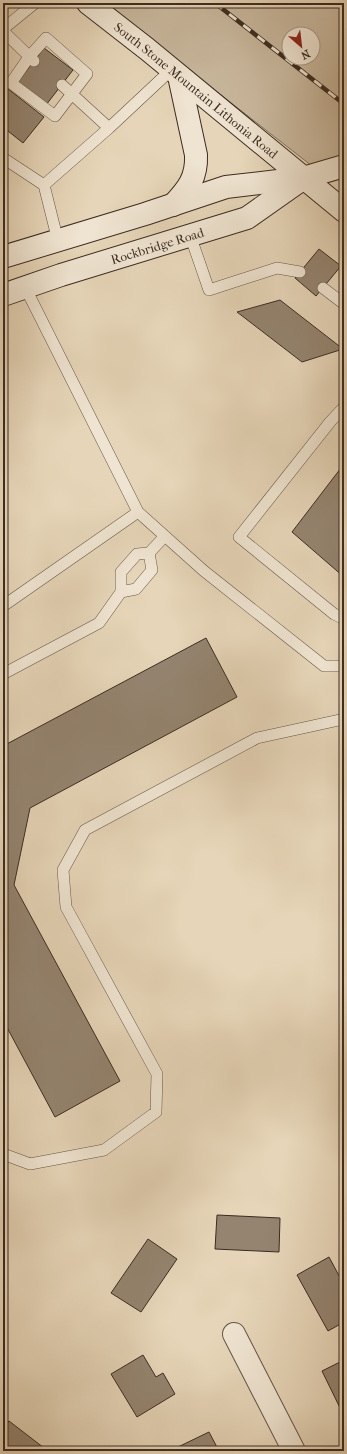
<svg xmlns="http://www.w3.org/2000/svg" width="347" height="1454" font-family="'IM FELL French Canon',serif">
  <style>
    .green { fill: #c9b89e; stroke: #827260; fill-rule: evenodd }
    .building { fill: #948470; stroke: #3b2c21 }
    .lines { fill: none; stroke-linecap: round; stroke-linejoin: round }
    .service-casing { stroke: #665647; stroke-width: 12 }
    .minor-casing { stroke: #665647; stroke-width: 24 }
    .secondary-casing { stroke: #3b2c21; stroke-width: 24 }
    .service { stroke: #efe4d1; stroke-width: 11 }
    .minor { stroke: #efe4d1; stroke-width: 22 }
    .secondary { stroke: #efe4d1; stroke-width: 22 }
    .rail-casing { stroke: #3b2c21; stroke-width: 4.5 }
    .rail { stroke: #efe4d1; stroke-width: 3; stroke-dasharray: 9; stroke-linecap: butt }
    .labels { text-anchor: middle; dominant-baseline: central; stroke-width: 4; stroke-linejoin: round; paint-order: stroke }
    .street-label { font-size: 13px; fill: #3b2c21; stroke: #efe4d1 }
  </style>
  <rect width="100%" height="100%" fill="#e6d5b8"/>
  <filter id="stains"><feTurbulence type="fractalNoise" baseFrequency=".005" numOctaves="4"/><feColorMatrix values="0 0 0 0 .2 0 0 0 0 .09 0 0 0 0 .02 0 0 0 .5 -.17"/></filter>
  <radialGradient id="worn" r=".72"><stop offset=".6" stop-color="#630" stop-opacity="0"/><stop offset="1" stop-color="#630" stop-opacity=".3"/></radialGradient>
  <path class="green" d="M103,3H344V154L312,166ZM289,34H313V58H289Z"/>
  <path class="building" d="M44,48L73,70L46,105L17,83Z
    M3,85L44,117L23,143L3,127Z
    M319,249L341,266L316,296L295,278Z
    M280,300L343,349L302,362L237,312Z
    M344,464V577L292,532Z
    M206,638L237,697L30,808L14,885L120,1081L55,1117L3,1020V746Z
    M217,1215L280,1218L279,1252L215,1249Z
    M148,1239L177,1259L141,1312L111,1293Z
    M329,1257L344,1285V1322L328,1331L297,1275Z
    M143,1355L156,1377L163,1373L175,1394L137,1417L111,1374Z
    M344,1360V1416L322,1371Z
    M9,1421L48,1451H3V1428Z
    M209,1432L219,1451H180L178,1447Z"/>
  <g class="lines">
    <g class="service-casing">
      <path id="service" d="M3,29L35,3
        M3,31L34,61
        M46,38L87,74L55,116L11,83L29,57Z
        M62,85L109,128
        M3,158L44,185
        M190,235L209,290L277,268L300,272
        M58,241L44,185L109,128L171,70
        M323,288L344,304
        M344,407L330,422L239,537L334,614L344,619
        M138,512L204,571L324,666H344
        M121,592L136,589L152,570L149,553
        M3,606L138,512L25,287
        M3,674L99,623L121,592V572L137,554L149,553L165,536
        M3,1154L30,1164L104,1150L156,1112L157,1074L66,907L63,870L85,830L257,738L344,719"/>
    </g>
    <g class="minor-casing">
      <path id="minor" d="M234,1334L294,1451"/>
    </g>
    <g class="secondary-casing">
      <g id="secondary">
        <path id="s1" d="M88,3L147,49L344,211"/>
        <path d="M173,205C188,189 197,178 196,155L179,76"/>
        <path d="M3,257L145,214L226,187L303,178L344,166"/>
        <path id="s2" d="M3,295L61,275L247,218L301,180"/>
      </g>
    </g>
    <use href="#service" class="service"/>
    <use href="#minor" class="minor"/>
    <use href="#secondary" class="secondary"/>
    <g class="rail-casing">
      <path id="rail" d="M215,3L344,104"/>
    </g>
    <use href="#rail" class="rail"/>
  </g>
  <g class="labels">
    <g class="street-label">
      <text stroke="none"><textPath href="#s1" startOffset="139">South Stone Mountain Lithonia Road</textPath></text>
      <text stroke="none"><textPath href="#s2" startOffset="162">Rockbridge Road</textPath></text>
    </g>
  </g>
  <rect width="347" height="1454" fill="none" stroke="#e6d5b8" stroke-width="16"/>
  <rect x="4" y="4" width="339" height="1446" fill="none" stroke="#3b2c21" stroke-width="2"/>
  <rect x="8" y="8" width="331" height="1438" fill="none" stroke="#3b2c21"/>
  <g transform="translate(301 46) rotate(152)"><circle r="19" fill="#efe4d1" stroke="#a79a8b"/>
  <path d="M0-3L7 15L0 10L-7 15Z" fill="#8f2418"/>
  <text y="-6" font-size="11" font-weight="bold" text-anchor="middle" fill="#3b2c21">N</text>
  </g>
  <rect width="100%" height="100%" filter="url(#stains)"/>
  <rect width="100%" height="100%" fill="url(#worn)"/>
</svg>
